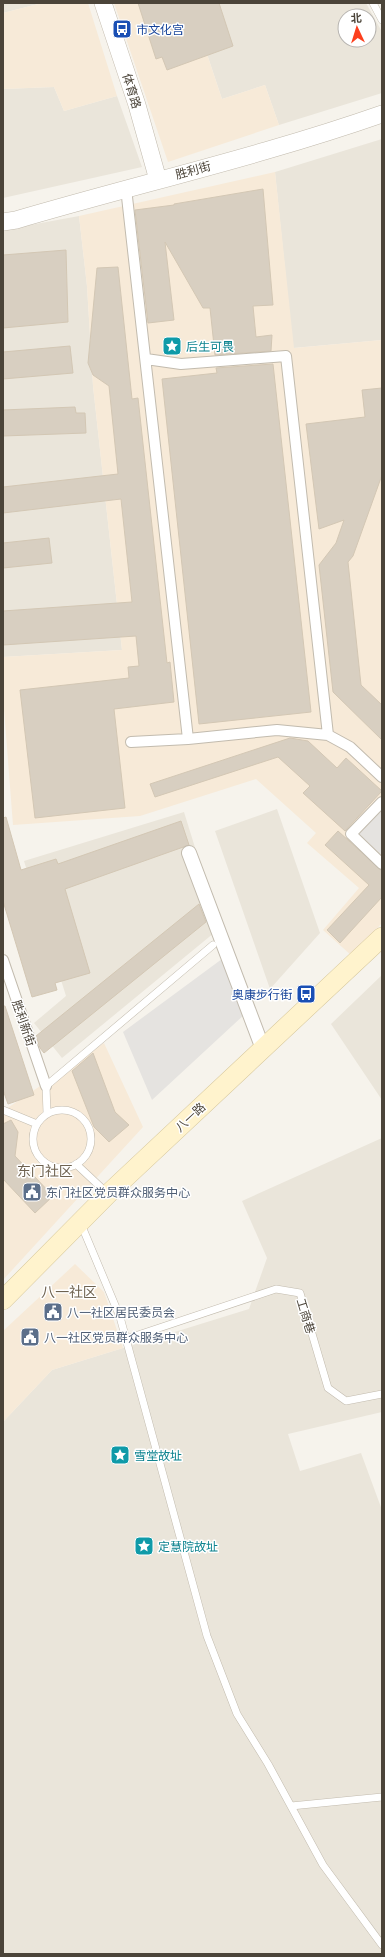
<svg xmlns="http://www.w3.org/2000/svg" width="385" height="1957" font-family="Montserrat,'Noto Sans SC',sans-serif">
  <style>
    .residential { fill: #eae5da; fill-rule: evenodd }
    .commercial { fill: #f7ead8 }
    .parking { fill: #e5e3e0 }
    .building { fill: #d8cfc1; stroke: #d3c7b4 }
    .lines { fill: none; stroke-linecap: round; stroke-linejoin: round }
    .service-casing { stroke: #c2bbae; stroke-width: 8 }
    .pedestrian-casing { stroke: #c2bbae; stroke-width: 12 }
    .minor-casing { stroke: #c2bbae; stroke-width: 16 }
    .tertiary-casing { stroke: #c2bbae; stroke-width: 18 }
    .secondary-casing { stroke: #d6c79b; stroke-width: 20 }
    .service { stroke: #fff; stroke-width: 7 }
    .pedestrian { stroke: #fff; stroke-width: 10 }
    .minor { stroke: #fff; stroke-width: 14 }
    .tertiary { stroke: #fff; stroke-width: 17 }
    .secondary { stroke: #fff3cd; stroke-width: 19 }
    .labels { text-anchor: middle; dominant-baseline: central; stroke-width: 3; stroke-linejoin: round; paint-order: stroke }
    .transit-label { font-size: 12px; fill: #164399; stroke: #fff; text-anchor: start }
    .street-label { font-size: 12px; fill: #4b4439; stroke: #fff }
    .culture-label { font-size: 12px; fill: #0d838f; stroke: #fff; text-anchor: start }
    .service-label { font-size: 12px; fill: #4e5e75; stroke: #fff; text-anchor: start }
    .quarter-label { font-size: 14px; fill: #6e6250; stroke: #fff }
  </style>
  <rect width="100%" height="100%" fill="#f6f3ec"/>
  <path class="residential" d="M3,3H42L3,13Z
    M190,3H366L381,30L382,37V93L279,125L265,85L222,99ZM345,16H369V40H345Z
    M54,87L64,111L117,96L142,167L3,198V89Z
    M382,139V340L293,348L275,172Z
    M79,216L87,286L93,386L122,650L3,657V230Z
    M277,809L320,933L270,989L215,831Z
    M184,812L220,928L62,1058L34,1023L66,996L24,861Z
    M382,975V1100L331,1024Z
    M382,1138V1412L288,1434L300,1471L361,1453L382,1510V1954H3V1422L52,1370L249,1309L267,1258L242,1201Z"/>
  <path class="commercial" d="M42,3H88L117,96L64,111L54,87L3,89V13Z
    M114,3H190L222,99L265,85L279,125L168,162Z
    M275,172L294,348L382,340V923L352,956L323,930L359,888L307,843L316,833L256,779L140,816L13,825L3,696V657L122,650L93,386L87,286L79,216Z
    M104,1043L143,1127L3,1280V1111Z
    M75,1264L104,1292L123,1348L52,1370L3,1422V1331Z"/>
  <path class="parking" d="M382,803V856L355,830Z
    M226,956L246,1013L152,1100L123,1032Z"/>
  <path class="building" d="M138,3H219L233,46L167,70L162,57L156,59Z
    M263,189L273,305L253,306L256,337L272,335L271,351L215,355L210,308H203L165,242L174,320L148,323L135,210L174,205V204Z
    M66,250L68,322L3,328V255Z
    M118,267L132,399L138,398L167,663L170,662L174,702L114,709L125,808L35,818L20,690L129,678L128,667L139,666L136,636L3,645V611L132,602L121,499L3,513V487L118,474L109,386L93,375L88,363L97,268Z
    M70,346L73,373L3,379V352Z
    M273,364L311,712L199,724L162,379L217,373L216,368Z
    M382,388V475L353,556L348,562L361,685L382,705V740L333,692L319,565L336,543L344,520L319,529L306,424L365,417L362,390Z
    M75,407L76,413H85L86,433L3,436V410Z
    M49,538L52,563L3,568V543Z
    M290,738L308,741L337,768L346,758L382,791L345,831L303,793L310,786L278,757L155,797L150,784Z
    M6,817L21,870L56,859L58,864L181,821L189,845L65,889L90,973L55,983L57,990L32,997L3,901V818Z
    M338,831L382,871V897L340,943L327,930L369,885L325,845Z
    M199,904L206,922L44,1053L40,1048L36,1036Z
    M3,1006H5L34,1095L8,1104L3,1090Z
    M93,1053L115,1112L129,1125L109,1142L94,1127L72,1071Z
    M11,1120L18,1132L15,1156L53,1196L35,1213L3,1179V1124Z"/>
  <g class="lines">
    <g class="service-casing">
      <path id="service" d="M373,3L382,20
        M3,1110L37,1124
        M33 1139a29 29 0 1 1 58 0a29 29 0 1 1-58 0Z
        M47,1113L46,1086L213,945
        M76,1164L108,1194
        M81,1224L120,1317L207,1636L237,1714L268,1764L323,1865L382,1945
        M126,1339L276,1289L300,1293L328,1388L346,1401L382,1394
        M291,1806L382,1797"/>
    </g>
    <g class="pedestrian-casing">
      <path id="pedestrian" d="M126,188L188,739
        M146,359L181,364L286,356L328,735
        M131,742L188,739L277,730L328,735L350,747L382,777
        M382,802L351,834L382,864
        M3,960L46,1086"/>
    </g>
    <g class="minor-casing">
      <path id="minor" d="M189,853L263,1049"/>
    </g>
    <g class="tertiary-casing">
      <path id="tertiary" d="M103,3L137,105L158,180
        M3,222L16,220C138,184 262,156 382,114"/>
    </g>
    <g class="secondary-casing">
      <path id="secondary" d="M3,1300L108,1194L382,937"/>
    </g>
    <use href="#service" class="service"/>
    <use href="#pedestrian" class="pedestrian"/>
    <use href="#minor" class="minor"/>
    <use href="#tertiary" class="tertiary"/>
    <use href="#secondary" class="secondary"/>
  </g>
  <defs>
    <g id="bus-square" transform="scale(1)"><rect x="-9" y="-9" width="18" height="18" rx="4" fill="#1a4fb4" stroke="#fff"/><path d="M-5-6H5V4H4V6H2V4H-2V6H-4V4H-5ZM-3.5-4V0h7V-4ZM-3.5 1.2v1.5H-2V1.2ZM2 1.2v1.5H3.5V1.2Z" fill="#fff"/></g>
    <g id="sight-square" transform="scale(1)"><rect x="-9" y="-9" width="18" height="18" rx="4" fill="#0f9aa8" stroke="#fff"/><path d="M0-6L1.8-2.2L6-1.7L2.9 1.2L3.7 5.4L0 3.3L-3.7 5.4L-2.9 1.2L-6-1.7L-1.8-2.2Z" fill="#fff"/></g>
    <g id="civic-square" transform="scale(1)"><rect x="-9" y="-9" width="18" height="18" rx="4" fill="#5c6f8a" stroke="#fff"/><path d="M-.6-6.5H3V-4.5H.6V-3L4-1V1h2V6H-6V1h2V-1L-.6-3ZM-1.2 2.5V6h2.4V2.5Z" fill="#fff"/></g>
  </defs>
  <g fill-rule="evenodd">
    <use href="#bus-square" x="122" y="29"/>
    <use href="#sight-square" x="172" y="346"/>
    <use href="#bus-square" x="306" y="994"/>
    <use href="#civic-square" x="32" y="1192"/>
    <use href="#civic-square" x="53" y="1312"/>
    <use href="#civic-square" x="30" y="1337"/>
    <use href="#sight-square" x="120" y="1455"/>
    <use href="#sight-square" x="144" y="1546"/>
  </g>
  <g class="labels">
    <g class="transit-label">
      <text x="136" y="29">市文化宫</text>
      <text x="292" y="994" text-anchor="end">奥康步行街</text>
    </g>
    <g class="street-label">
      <text transform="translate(132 91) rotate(73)">体育路</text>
      <text transform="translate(193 170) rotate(-15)">胜利街</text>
      <text transform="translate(24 1023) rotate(71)">胜利新街</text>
      <text transform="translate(190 1117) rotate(-43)">八一路</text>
      <text transform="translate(306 1316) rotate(73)">工商巷</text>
    </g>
    <g class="culture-label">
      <text x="186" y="346">后生可畏</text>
      <text x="134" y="1455">雪堂故址</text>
      <text x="158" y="1546">定慧院故址</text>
    </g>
    <g class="service-label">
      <text x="46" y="1192">东门社区党员群众服务中心</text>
      <text x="67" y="1312">八一社区居民委员会</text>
      <text x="44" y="1337">八一社区党员群众服务中心</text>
    </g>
    <g class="quarter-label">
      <text x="45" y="1171">东门社区</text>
      <text x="69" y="1292">八一社区</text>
    </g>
  </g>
  <rect width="385" height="1957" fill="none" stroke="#4b4439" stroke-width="8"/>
  <g transform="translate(357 28) rotate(356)"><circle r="19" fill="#ffffff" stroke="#b7b4b0"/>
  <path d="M0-3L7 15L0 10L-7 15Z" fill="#fc3f1d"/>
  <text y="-6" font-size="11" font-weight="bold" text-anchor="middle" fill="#4b4439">北</text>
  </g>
</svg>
